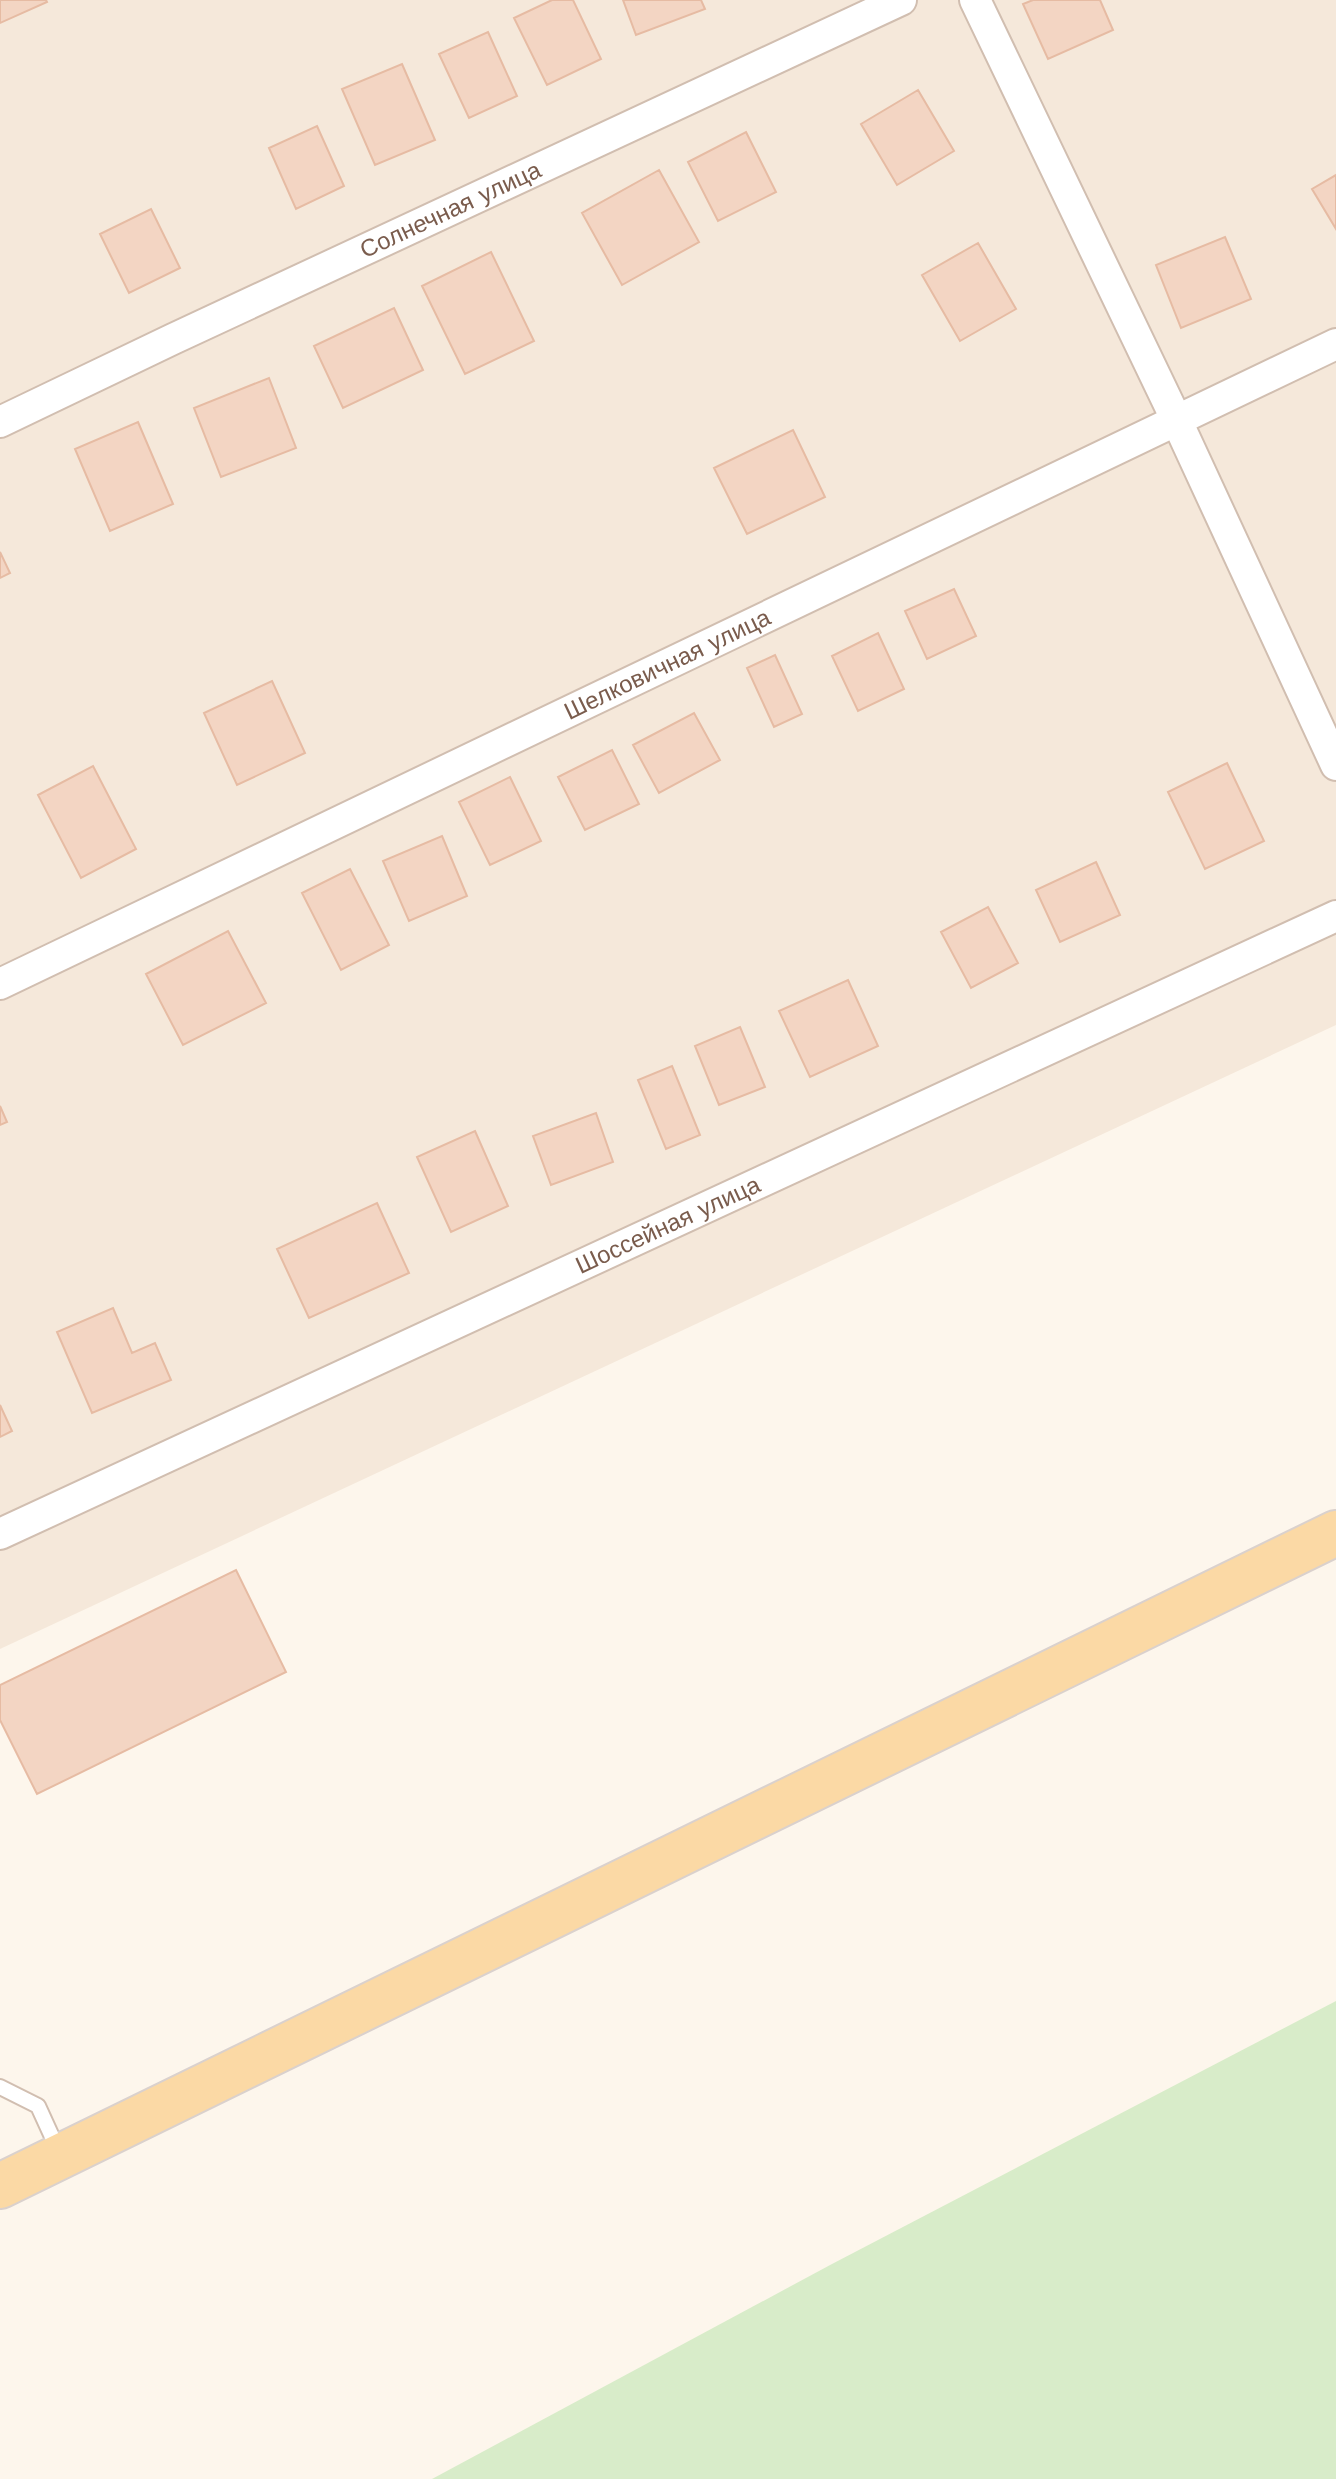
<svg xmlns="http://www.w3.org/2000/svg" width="1336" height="2479" font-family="'Work Sans',sans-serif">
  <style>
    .residential { fill: #f5e8da }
    .green { fill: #d8ecc9 }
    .building { fill: #f3d5c3; stroke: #e6bba3; stroke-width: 2 }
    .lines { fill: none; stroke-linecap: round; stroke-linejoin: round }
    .service-casing { stroke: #d1beb0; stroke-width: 18 }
    .minor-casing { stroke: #d1beb0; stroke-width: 34 }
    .primary-casing { stroke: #dad1cd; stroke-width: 48 }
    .service { stroke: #fff; stroke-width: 14 }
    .minor { stroke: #fff; stroke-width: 30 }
    .primary { stroke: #fbd9a5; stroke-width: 44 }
    .labels { text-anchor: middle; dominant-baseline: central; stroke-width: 8; stroke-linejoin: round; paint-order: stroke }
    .street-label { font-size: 24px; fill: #7a5c4d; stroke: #fffaf3 }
  </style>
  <rect width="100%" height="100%" fill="#fdf6ec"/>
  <path class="residential" d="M0,0H1336V1025L0,1649Z"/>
  <path class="green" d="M1336,2001V2479H432L832,2264Z"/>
  <path class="building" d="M0,0H46L47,2L0,23Z
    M552,0H573L601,59L547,85L514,18Z
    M623,0H701L705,9L636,35Z
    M1033,0H1100L1113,30L1048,59L1023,4Z
    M488,32L517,96L469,118L439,54Z
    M402,64L435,140L375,165L342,89Z
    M918,90L954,151L897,185L861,124Z
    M317,126L344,186L296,209L269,148Z
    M746,132L776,192L718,221L688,162Z
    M659,170L699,242L622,285L582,213Z
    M1336,175V229L1312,189Z
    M151,209L180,268L129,293L100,234Z
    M1225,237L1251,299L1181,328L1156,265Z
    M978,243L1016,309L960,341L922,275Z
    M491,252L534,341L465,374L422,286Z
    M394,308L423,370L343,408L314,346Z
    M269,378L296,448L221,477L194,408Z
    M138,422L173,504L110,531L75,449Z
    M793,430L825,497L747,534L714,468Z
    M0,552L10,573L0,578Z
    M954,589L976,636L927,659L905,611Z
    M878,633L904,689L858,711L832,656Z
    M775,655L802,714L774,727L747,668Z
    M272,681L305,753L237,785L204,713Z
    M694,713L720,760L659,793L633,745Z
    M612,750L639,804L585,830L558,777Z
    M1227,763L1264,841L1205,869L1168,792Z
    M93,766L136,849L81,878L38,795Z
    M510,777L541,841L490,865L459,802Z
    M442,836L467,896L409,921L383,861Z
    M1096,862L1120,915L1060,942L1036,890Z
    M350,869L389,945L341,970L302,893Z
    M988,907L1018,963L971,988L941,932Z
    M228,931L266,1003L183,1045L146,974Z
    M848,980L878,1046L810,1077L779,1011Z
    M740,1027L765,1087L719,1105L695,1046Z
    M672,1066L700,1135L666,1149L638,1080Z
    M0,1106L7,1122L0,1125Z
    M596,1113L613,1162L551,1185L533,1136Z
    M475,1131L508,1206L451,1232L417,1157Z
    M377,1203L409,1273L309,1318L277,1249Z
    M113,1308L132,1353L155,1343L171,1380L92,1413L57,1332Z
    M0,1405L12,1431L0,1437Z
    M236,1570L286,1672L37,1794L0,1720V1685Z"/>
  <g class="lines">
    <g class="service-casing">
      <path id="service" d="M0,2087L38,2106L59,2152"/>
    </g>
    <g class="minor-casing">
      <g id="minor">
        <path d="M975,0L1176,419L1336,765"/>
        <path id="s1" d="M0,422L173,339L901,0"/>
        <path id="s2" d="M0,984L1336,344"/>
        <path id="s3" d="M0,1534L1336,916"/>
      </g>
    </g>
    <g class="primary-casing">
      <path id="primary" d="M0,2186L1336,1533"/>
    </g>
    <use href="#service" class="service"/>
    <use href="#minor" class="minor"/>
    <use href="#primary" class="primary"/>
  </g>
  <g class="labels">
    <g class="street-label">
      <text stroke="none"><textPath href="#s1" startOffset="498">Солнечная улица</textPath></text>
      <text stroke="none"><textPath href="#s2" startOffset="740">Шелковичная улица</textPath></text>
      <text stroke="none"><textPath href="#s3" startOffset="736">Шоссейная улица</textPath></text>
    </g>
  </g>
</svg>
